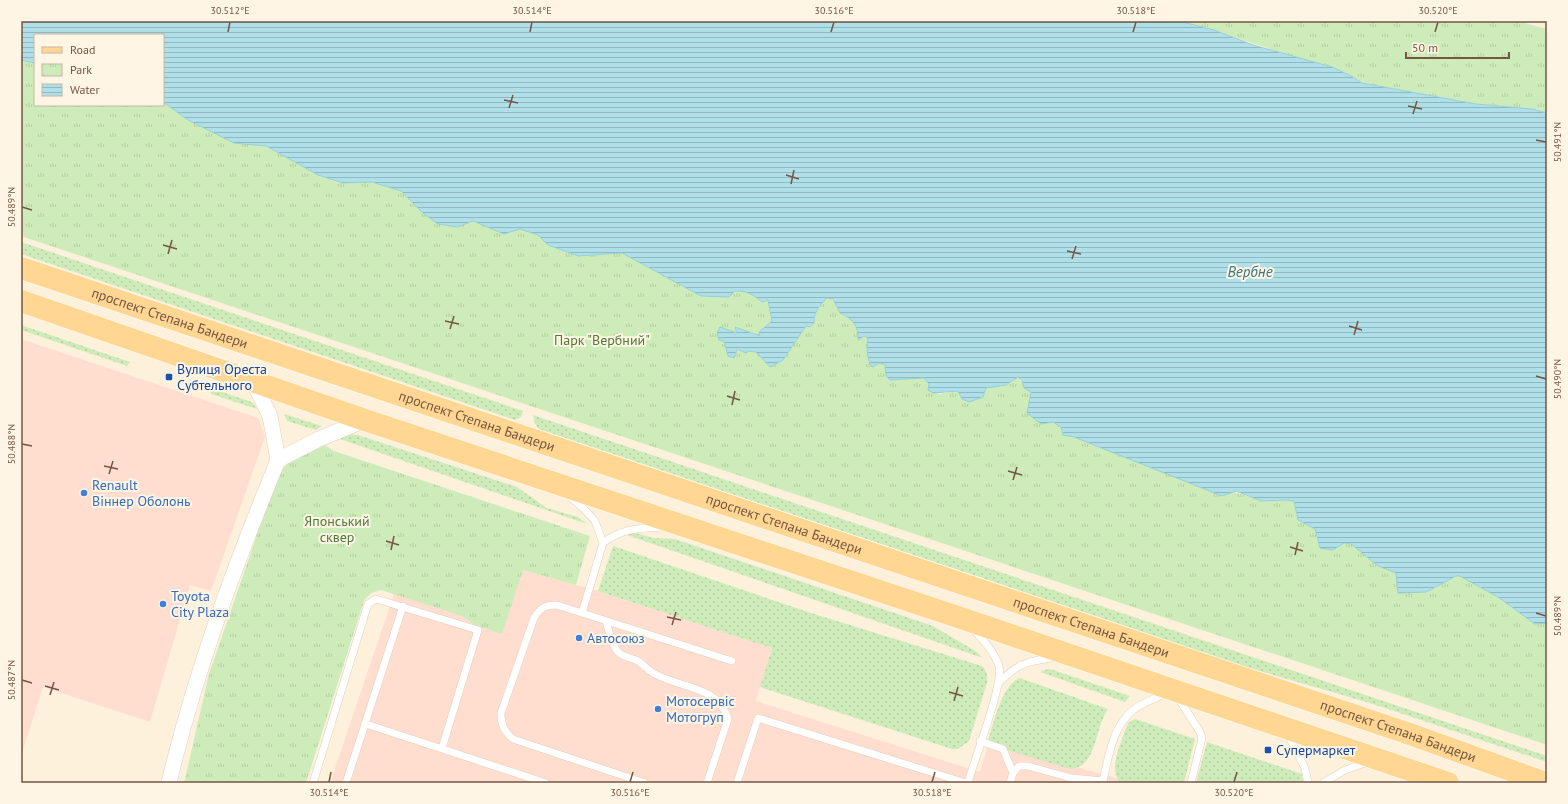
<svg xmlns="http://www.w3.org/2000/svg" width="1568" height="804" font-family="'PT Sans',sans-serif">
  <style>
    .commercial { fill: #ffdecf }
    .grass { fill: url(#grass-dots) }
    .park { fill: url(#park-tufts) }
    .water { fill: url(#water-rules); stroke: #95d0db }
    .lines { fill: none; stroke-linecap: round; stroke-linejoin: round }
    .service-casing { stroke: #e4cebb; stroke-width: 8 }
    .minor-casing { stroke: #e4cebb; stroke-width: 16 }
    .primary-casing { stroke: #fff; stroke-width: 23 }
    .service { stroke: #fff; stroke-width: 7 }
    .minor { stroke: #fff; stroke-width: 15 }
    .primary { stroke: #ffd792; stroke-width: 22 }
    .ticks { fill: none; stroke: #755543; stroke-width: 1.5 }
    .transit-dot { fill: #1a4fb4; stroke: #fff5e4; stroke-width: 1.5 }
    .shop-dot { fill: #3f7fe0; stroke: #fff5e4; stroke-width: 1.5 }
    .labels { text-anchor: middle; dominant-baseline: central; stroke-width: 4; stroke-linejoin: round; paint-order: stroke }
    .street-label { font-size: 14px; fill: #755543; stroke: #fff5e4 }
    .park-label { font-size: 14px; fill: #4d7c3a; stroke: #fff5e4 }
    .transit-label { font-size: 14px; fill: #164399; stroke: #fff5e4; text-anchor: start }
    .shop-label { font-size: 14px; fill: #366cbe; stroke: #fff5e4; text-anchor: start }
    .water-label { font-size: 15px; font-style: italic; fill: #387784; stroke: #fff5e4 }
    .neatline { fill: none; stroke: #755543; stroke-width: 1.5 }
    .ticks-label { font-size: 10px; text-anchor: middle; fill: #755543 }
  </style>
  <defs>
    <pattern id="grass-dots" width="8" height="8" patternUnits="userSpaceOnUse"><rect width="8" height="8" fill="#ceecba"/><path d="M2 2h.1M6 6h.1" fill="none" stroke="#b4cca1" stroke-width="1.8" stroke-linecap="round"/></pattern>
    <pattern id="park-tufts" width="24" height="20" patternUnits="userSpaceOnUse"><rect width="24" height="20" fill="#ceecba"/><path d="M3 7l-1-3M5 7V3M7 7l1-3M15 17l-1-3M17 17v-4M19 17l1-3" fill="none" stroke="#b4cca1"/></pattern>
    <pattern id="water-rules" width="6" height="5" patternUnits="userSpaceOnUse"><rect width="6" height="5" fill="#afe0e9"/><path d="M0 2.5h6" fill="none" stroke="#93b8be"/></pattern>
  </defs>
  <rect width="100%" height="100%" fill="#fef1dc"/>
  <path class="commercial" d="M21,339L258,418L265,437L211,591L190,585L150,722L43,687L21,756Z
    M523,570L598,591L772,648L756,701L980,772L989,742L1133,783H330L395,591Z"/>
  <path class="grass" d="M21,242L523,411L521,417L515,420L21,254Z
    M21,325L130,362L127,366L21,330Z
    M210,388L249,401L253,403L257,409L211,394Z
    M284,414L322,426L316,430L287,421Z
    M533,415L1547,756V762L1370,703L1253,669L539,429L535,424Z
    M342,434L358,435L517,487L547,508L578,517L587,524L334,437Z
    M632,532L653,538L675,539L933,626L977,652L983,658L624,534Z
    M613,546L808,612L982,666C987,671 988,676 987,683L969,741L958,749H952L760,687L772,648L598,591Z
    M1048,669L1053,670L1130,696L1125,702L1040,672Z
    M1020,678L1108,709C1094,728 1098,767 1070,769L1007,750L1004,745L988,740C994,723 1002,684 1020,678Z
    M1135,719L1195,739L1184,783H1121C1107,770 1121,744 1126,728L1128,723Z
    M1207,742L1302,774L1303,783H1196Z"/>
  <path class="park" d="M1179,21H1518L1547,29V113L1532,109L1476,104L1362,83L1351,76C1294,58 1237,36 1179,21Z
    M21,60L35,63V105H163V102L188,120L234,142L265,146L318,175L372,182L401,191L423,213L457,227L473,221L504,234L520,229L538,235L549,245L578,256L622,253L701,296L745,291L754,295L762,302L769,299L772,321L760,337L736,328L738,333L720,328L728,356L734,358L736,349L746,353L749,351L756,352L770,367L783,360L826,298L834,300L840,313C852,318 859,326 859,339L864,336L868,338C866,345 867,360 872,367L881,363L886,365L890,380L924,378L939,394L958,391L962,399H976L983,397L986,388L1006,385L1018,377L1031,392L1027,413L1053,422L1061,427L1063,435L1074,437L1261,501L1285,500L1294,501L1298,519L1315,529L1320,548L1333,550L1344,543L1351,544L1378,566L1396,573L1426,592L1458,575L1498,597L1535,624L1547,623V745L21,236Z
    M322,443L334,451L590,536L576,585L523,570L502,634L475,625L462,616L381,590L371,593L364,601L306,783H184L209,674L278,474L292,459Z"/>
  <path class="water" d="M21,21H1179L1214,30L1253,45L1332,67L1351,76L1362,83L1476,104L1532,109L1547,113V623L1535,624L1498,597L1458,575L1426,592L1398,593L1396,573L1378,566L1351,544L1344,543L1333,550L1320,548L1315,529L1298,520L1294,501L1285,500L1261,501L1236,491L1222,496L1074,437L1063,435L1061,427L1053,422L1041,424L1027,413L1031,392L1024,388L1022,380L1018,377L1006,385L986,388L983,397L969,402L962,399L958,391L933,393L928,390L929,384L924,378L890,380L886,376L885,365L880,363L872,367C867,360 866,346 868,338L864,336L858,340C859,326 852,318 840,313L833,299L827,298C819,306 814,312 814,323L810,327L806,326L783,360L770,367L756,352L749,351L746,353L737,349L734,358L728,356L724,341L719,340L717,333L720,327L737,333L735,327L760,336L759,332L772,321L768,300L762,302C753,294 747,291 735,291L729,297L701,296L622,253L578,256L548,245L538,235L520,229L504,234L473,221L457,227L438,224L423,213L401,191L372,182L343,183L318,175L266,146L234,143L188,120L163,102V35H35V63L21,60Z"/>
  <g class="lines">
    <g class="service-casing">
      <path id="service" d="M568,495L583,508L595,521L603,543L582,613
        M603,543C622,528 640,528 663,527
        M606,621C609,631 611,644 618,652C623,657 632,658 638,661C644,665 649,671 655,674C680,688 719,686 728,719L707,783
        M999,683C1018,662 1028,662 1055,657
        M1177,696L1200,732L1202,738L1191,783
        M366,724L546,783
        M1288,735L1305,768L1308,783
        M980,741L1003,749L1013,773L1010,783
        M1013,773L1019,766H1028L1071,778L1103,781V783
        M313,783L368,604L376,599L478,630L442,748
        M346,783L403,606
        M645,783L513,739C504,731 501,725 501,713L534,618C540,608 545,605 557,605L732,661
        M737,783L758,718L966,783
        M968,783C974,760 1004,683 999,666C994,651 982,639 972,628
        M1104,783L1103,781C1109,755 1112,728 1133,710C1142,703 1156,698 1167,693
        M1323,783L1345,770L1368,762"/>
    </g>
    <g class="minor-casing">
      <path id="minor" d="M253,381L270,416L278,460L319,439L365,420
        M169,783C195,672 235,565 278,460"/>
    </g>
    <g class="primary-casing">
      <g id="primary">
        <path id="s1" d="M21,268L1407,733L1546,783"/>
        <path d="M21,301L365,420L964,619L1448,783"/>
      </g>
    </g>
    <use href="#service" class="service"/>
    <use href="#minor" class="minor"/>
    <use href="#primary" class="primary"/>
  </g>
  <path class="ticks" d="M228,32L230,22M530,32L532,22M831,32L834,22M1133,32L1136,22M1435,32L1438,22M504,100L518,103M1408,106L1422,109M509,108L513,95M1413,114L1417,101M1536,140L1546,142M786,175L799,179M791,184L794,170M22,207L32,210M163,245L177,249M1067,251L1081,254M168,254L172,240M1072,259L1076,246M445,321L459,324M1349,326L1362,330M450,329L454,316M1354,335L1358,321M1536,376L1546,379M727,396L740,400M732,405L735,391M22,444L32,446M104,466L118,469M1008,471L1022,475M109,474L113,461M1013,480L1017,467M386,541L399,545M1290,547L1303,551M391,550L394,536M1295,555L1298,542M1536,613L1546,616M667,617L681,620M672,625L676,612M22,680L32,683M45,686L59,690M949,692L963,696M50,695L54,682M954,701L958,687M329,782L331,772M630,782L633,772M932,782L935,772M1234,782L1237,772"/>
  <g class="transit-dot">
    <rect x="165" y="373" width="8" height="8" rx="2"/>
    <rect x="1264" y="746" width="8" height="8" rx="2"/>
  </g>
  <g class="shop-dot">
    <circle cx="84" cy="493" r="4"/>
    <circle cx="163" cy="604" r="4"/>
    <circle cx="579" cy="638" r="4"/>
    <circle cx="658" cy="709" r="4"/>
  </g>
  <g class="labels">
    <g class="street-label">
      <text stroke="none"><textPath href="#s1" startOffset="157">проспект Степана Бандери</textPath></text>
      <text stroke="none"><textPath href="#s1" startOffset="481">проспект Степана Бандери</textPath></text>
      <text stroke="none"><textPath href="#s1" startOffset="805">проспект Степана Бандери</textPath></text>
      <text stroke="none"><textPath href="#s1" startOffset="1129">проспект Степана Бандери</textPath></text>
      <text stroke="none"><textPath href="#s1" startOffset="1453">проспект Степана Бандери</textPath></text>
    </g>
    <g class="park-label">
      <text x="602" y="340">Парк "Вербний"</text>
      <text x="337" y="521">Японський<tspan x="337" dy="16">сквер</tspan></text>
    </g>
    <g class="transit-label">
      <text x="177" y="369">Вулиця Ореста<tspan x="177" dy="16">Субтельного</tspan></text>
      <text x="1276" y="750">Супермаркет</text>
    </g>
    <g class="shop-label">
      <text x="92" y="485">Renault<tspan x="92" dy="16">Віннер Оболонь</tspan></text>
      <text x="171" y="596">Toyota<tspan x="171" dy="16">City Plaza</tspan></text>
      <text x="587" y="638">Автосоюз</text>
      <text x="666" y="701">Мотосервіс<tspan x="666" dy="16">Мотогруп</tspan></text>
    </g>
    <g class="water-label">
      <text x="1250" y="271">Вербне</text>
    </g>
  </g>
  <rect width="1568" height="804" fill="none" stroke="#fff5e4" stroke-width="44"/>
  <rect x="34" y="34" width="130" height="72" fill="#fff5e4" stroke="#c8b5a4"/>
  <rect x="42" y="47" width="20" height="6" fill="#ffd792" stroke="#c8b5a4"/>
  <text x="70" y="54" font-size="12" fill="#755543">Road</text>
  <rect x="42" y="64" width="20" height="12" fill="url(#park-tufts)" stroke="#c8b5a4"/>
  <text x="70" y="74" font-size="12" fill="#755543">Park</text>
  <rect x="42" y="84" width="20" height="12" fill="url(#water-rules)" stroke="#c8b5a4"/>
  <text x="70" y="94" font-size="12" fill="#755543">Water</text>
  <path d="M1406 52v6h103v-6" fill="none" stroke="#755543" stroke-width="2"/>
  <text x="1412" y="52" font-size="12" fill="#755543" stroke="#fff5e4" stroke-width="3" paint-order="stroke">50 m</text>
  <rect x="22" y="22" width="1524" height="760" class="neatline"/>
  <g class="ticks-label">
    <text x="230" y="14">30.512°E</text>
    <text x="532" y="14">30.514°E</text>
    <text x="834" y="14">30.516°E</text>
    <text x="1136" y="14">30.518°E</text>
    <text x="1438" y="14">30.520°E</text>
    <text transform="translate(1557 142) rotate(-90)" y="4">50.491°N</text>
    <text transform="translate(11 207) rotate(-90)" y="4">50.489°N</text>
    <text transform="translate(1557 379) rotate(-90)" y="4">50.490°N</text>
    <text transform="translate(11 444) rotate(-90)" y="4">50.488°N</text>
    <text transform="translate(1557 616) rotate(-90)" y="4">50.489°N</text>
    <text transform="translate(11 680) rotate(-90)" y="4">50.487°N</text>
    <text x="329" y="796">30.514°E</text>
    <text x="630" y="796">30.516°E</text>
    <text x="932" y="796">30.518°E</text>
    <text x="1234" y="796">30.520°E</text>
  </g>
</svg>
